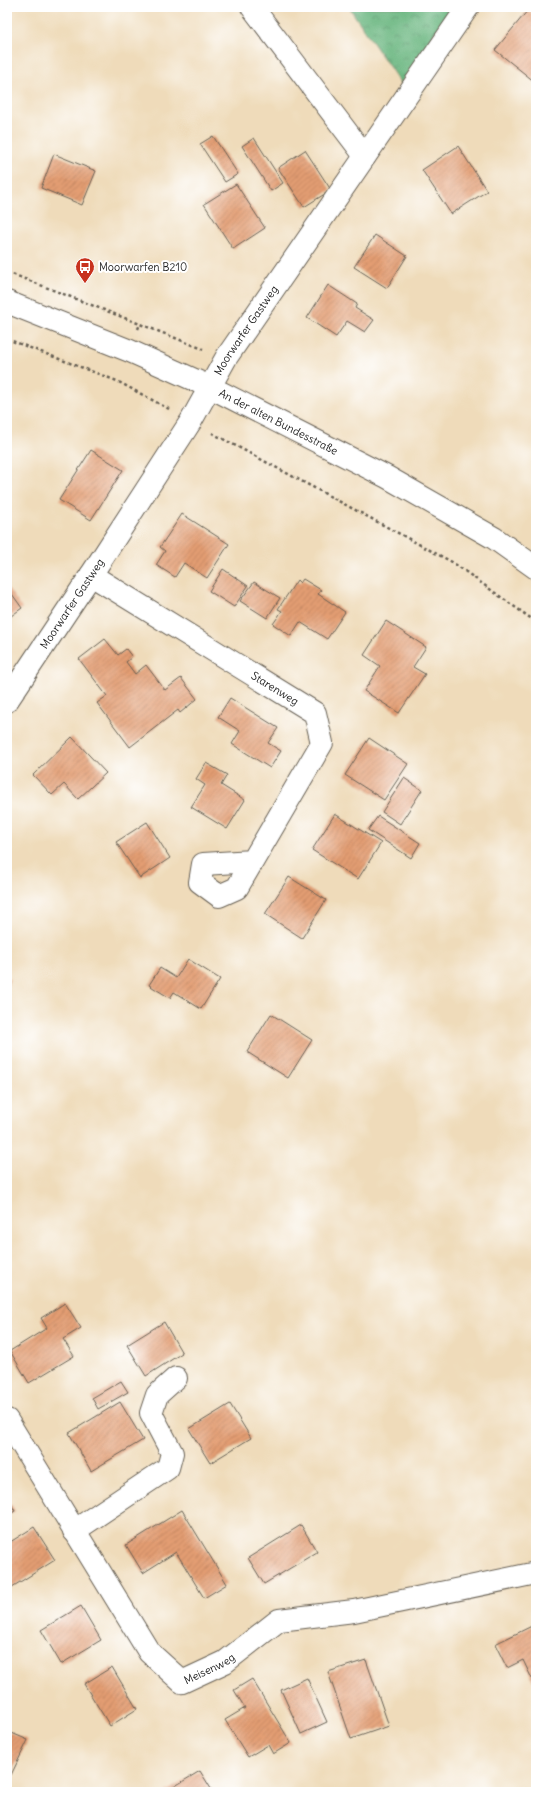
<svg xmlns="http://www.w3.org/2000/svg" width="543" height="1799" font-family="Delius,sans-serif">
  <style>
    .forest { fill: url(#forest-crowns); stroke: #42684d }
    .building { fill: url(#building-hatch) }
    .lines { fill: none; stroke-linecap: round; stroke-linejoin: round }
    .minor-casing { stroke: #665f53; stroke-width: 24 }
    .path { stroke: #665f53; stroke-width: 2.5; stroke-dasharray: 3 3; stroke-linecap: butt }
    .minor { stroke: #fff; stroke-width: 22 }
    .labels { text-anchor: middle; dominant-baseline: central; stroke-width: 4; stroke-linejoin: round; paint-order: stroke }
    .poi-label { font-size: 11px; fill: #1c1c1c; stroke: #fff; text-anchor: start }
    .street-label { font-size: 11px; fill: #1c1c1c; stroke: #fff }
  </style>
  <defs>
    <pattern id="forest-crowns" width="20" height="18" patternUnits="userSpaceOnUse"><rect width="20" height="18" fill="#67b57e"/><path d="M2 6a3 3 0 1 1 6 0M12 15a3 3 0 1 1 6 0" fill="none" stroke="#549266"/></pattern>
    <pattern id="building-hatch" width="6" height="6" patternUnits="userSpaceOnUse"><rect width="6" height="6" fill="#e39d72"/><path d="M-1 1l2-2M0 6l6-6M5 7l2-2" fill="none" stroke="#b77f5d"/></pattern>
  </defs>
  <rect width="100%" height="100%" fill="#fff"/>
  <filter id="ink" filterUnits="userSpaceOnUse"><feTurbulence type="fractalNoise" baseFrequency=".025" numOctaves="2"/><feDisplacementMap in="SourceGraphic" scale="8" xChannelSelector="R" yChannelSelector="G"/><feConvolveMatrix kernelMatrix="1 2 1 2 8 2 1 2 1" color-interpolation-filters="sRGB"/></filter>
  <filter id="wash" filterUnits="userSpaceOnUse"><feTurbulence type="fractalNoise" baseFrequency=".012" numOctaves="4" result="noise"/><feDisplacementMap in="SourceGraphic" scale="16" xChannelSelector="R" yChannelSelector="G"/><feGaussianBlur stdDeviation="0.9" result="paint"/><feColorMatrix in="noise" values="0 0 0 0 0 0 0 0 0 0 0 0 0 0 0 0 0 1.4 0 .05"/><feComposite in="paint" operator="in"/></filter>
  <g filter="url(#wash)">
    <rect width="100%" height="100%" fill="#efdbba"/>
    <path class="forest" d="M349,7H452L401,84Z"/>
    <g id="blocks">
      <path class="building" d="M528,10L536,16L535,82L495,50Z
        M213,136L238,174L225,182L200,144Z
        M254,138L283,183L271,191L242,146Z
        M458,146L487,191L451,214L422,170Z
        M305,150L331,190L304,207L278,168Z
        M54,154L96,171L82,205L41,188Z
        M236,184L265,228L233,249L204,204Z
        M375,235L407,256L387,288L354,267Z
        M328,285L357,304L355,308L374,320L365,332L347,321L336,337L307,318Z
        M91,450L123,470L91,520L59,500Z
        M182,514L229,544L207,578L184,563L175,577L156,565L165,551L160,547Z
        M223,569L248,586L234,607L209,591Z
        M303,579L321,590L318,594L345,612L327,639L300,622L291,636L273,624L282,611L278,609L297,580L300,583Z
        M254,582L280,598L267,618L240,601Z
        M7,587L22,608L7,619Z
        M386,621L426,647L413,667L425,674L399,713L364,691L380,666L364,655Z
        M105,639L118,655L126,649L132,657L126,662L135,674L146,665L165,690L181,678L197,699L180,713L178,710L130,747L97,703L107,696L79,659Z
        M230,698L278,728L268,743L281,751L270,768L232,744L240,731L218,717Z
        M72,737L106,773L78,799L64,784L52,795L33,775Z
        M369,738L408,764L384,800L345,775Z
        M206,763L227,775L221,785L245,800L227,829L191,807L205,785L196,779Z
        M404,778L422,790L400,824L382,812Z
        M335,814L381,843L358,879L312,850Z
        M378,816L420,843L411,858L368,830Z
        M147,822L170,858L140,878L116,842Z
        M289,877L326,900L302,938L265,914Z
        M188,959L220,979L201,1009L174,992L170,998L149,985L160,968L176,978Z
        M7,978L10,979L7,987Z
        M271,1014L312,1040L288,1078L247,1052Z
        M65,1303L81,1328L63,1339L74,1356L29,1383L10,1351L47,1328L41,1318Z
        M164,1322L182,1353L146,1376L127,1345Z
        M121,1381L128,1392L98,1409L92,1398Z
        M120,1402L143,1440L91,1471L69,1433Z
        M230,1404L251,1438L210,1463L189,1429Z
        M7,1497L15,1511L7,1516Z
        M182,1510L227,1584L204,1598L176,1552L143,1573L126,1545Z
        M301,1525L317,1552L264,1584L248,1558Z
        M34,1527L55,1560L12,1587L7,1579V1544Z
        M81,1606L101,1640L61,1664L41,1630Z
        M536,1624V1680L533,1681L523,1660L507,1668L495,1644Z
        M366,1660L389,1726L351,1739L328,1672Z
        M112,1667L137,1709L110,1726L84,1684Z
        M307,1678L327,1722L301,1734L281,1690Z
        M252,1679L291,1743L273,1754L268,1745L248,1757L225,1720L245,1708L234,1690Z
        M7,1731L28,1740L11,1775L7,1773Z
        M200,1771L213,1792H165Z"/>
    </g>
  </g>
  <g filter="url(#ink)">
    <use href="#blocks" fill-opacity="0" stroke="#665f53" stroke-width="1"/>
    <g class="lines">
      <g class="minor-casing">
        <g id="minor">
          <path d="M252,7L365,156"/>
          <path id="s1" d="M7,302L130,351L210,387L387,477L494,538L536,568"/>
          <path id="s2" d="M91,575L315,713L322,743L237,888L219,896L200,882L203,864L253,861"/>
          <path id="s3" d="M7,701L91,575L191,421L226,358L468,7"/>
          <path id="s4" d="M7,1420L149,1652L182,1682L225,1662L279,1620L354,1611L536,1573"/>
          <path d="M74,1531L168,1468L172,1453L151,1413L157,1395L176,1378"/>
        </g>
      </g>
      <path class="path" d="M7,272L140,324
        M138,329L140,324L203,349
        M7,339L117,381L169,409
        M212,433L452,562L536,622"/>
      <use href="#minor" class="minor"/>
    </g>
  </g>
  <defs>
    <g id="bus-pin" transform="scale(1)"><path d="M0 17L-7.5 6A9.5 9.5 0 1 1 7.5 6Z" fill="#c8321e" stroke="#fff"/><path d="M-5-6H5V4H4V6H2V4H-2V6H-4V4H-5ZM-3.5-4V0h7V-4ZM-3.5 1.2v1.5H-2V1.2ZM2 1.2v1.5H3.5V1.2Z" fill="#fff"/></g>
  </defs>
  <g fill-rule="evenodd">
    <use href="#bus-pin" x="85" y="267"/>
  </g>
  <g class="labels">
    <g class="poi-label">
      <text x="99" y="267">Moorwarfen B210</text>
    </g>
    <g class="street-label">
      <text stroke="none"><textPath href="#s3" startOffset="441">Moorwarfer Gastweg</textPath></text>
      <text stroke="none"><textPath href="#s1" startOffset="297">An der alten Bundesstraße</textPath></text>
      <text stroke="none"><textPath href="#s3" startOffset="117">Moorwarfer Gastweg</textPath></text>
      <text stroke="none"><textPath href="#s2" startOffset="216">Starenweg</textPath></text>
      <text stroke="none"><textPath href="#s4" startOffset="347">Meisenweg</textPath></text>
    </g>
  </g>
  <rect width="543" height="1799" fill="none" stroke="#fff" stroke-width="24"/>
</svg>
